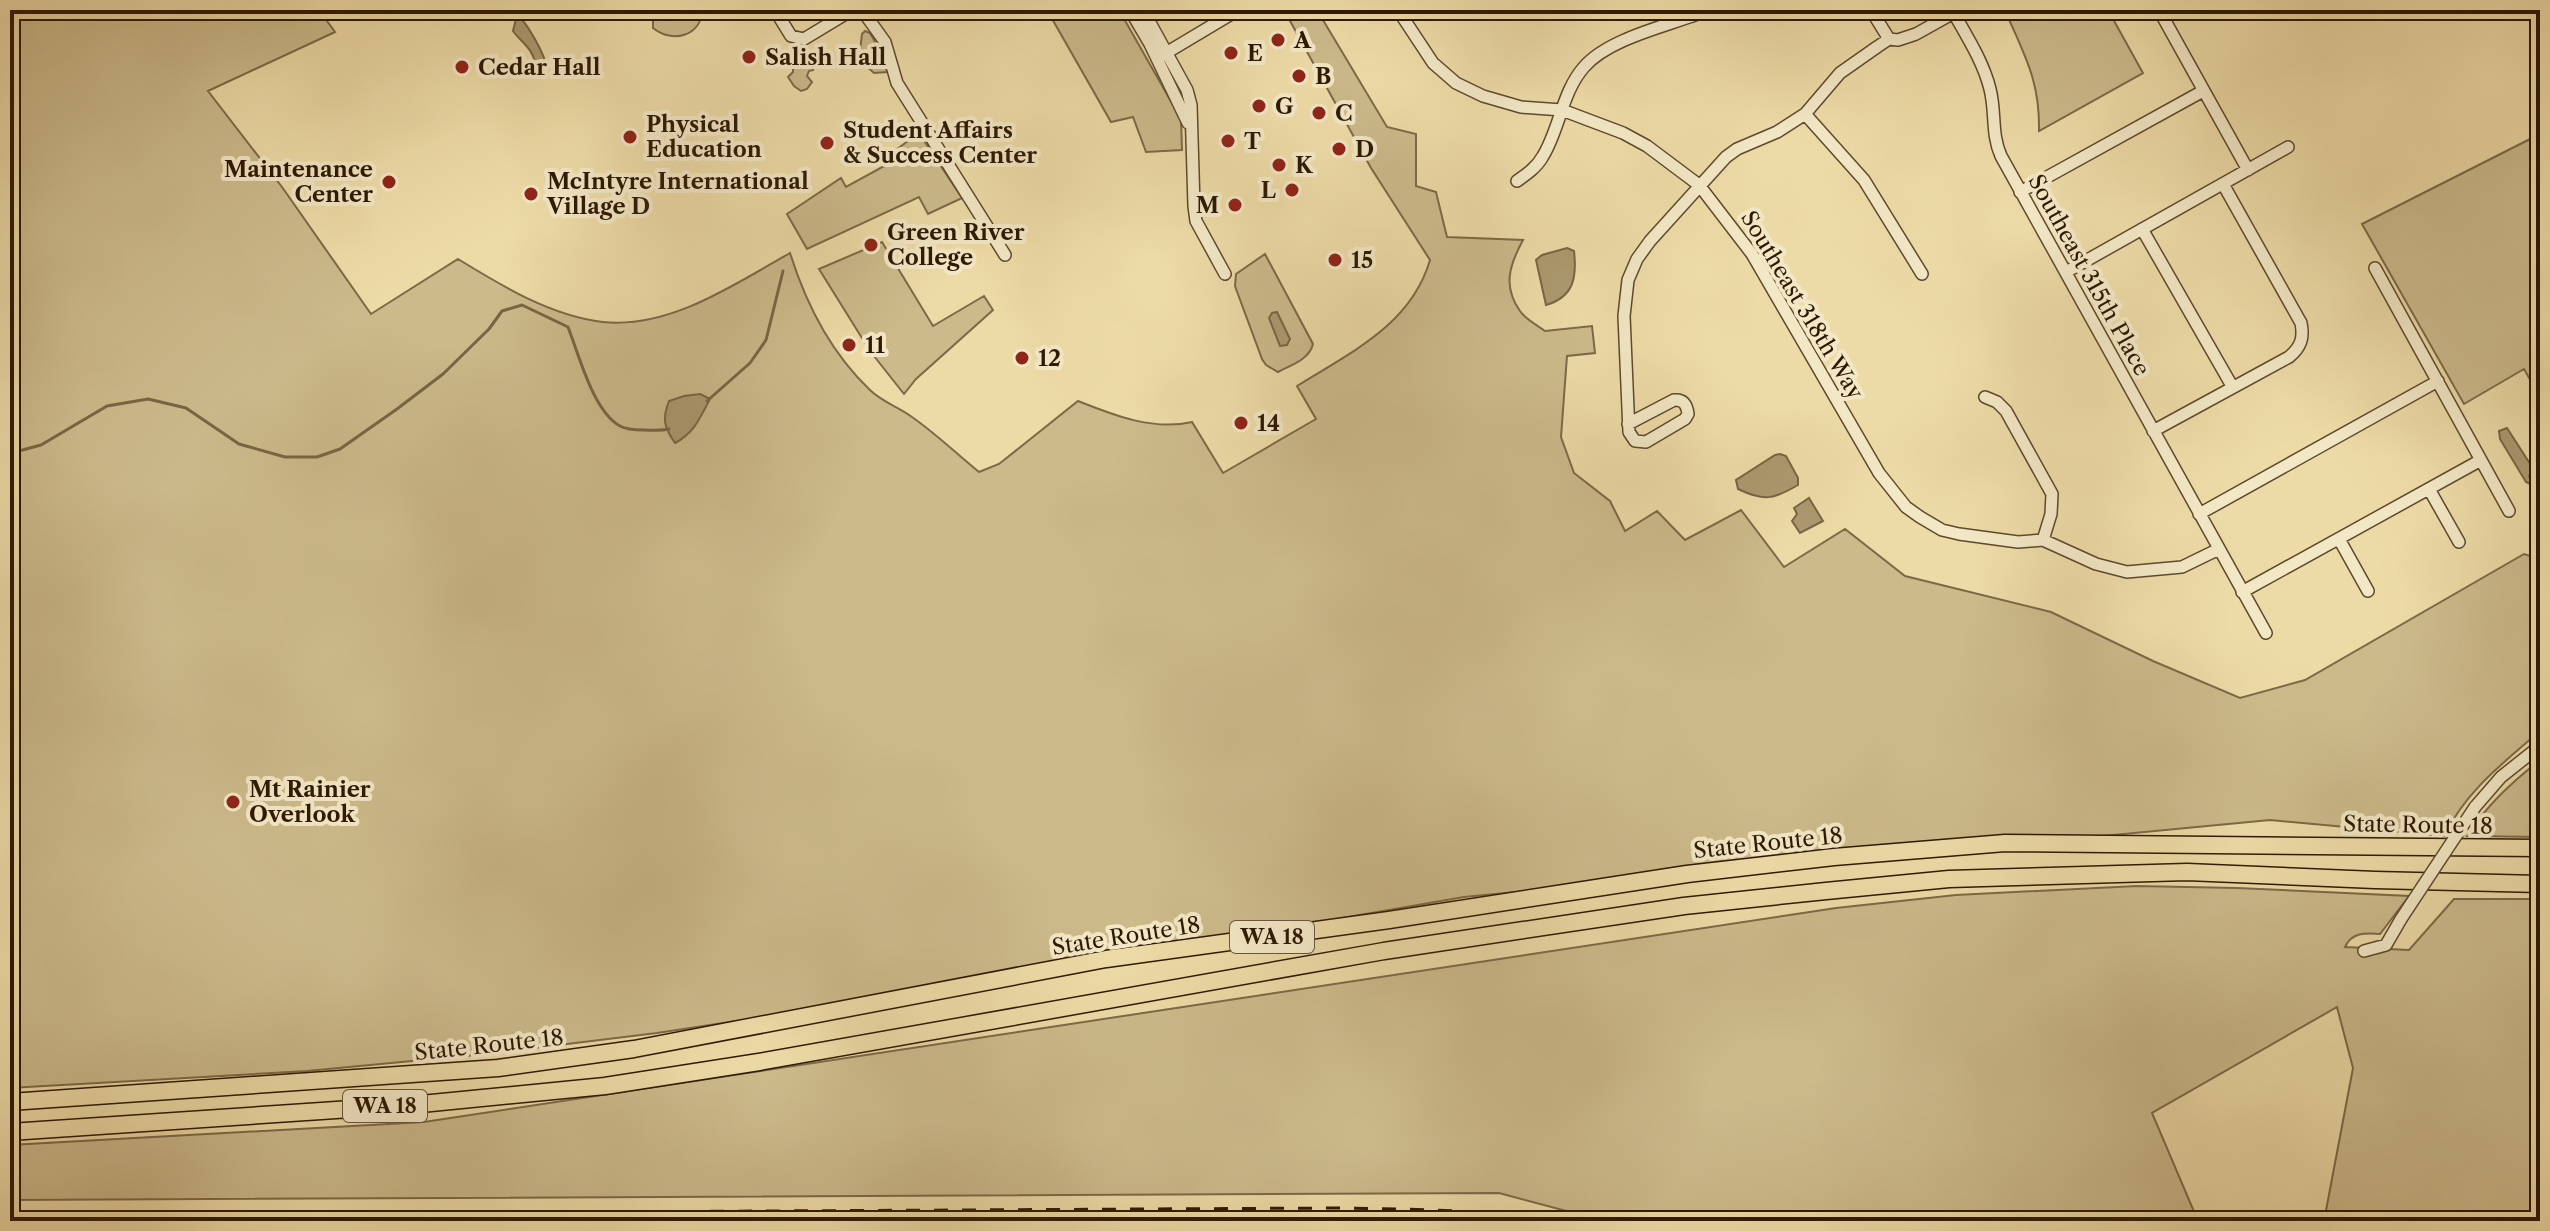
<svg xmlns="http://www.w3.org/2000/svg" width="2550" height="1231" font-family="'Libre Caslon Text',serif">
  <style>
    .green { fill: #ccba8b; stroke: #7c6947; stroke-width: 2 }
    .water { fill: #ac996f; stroke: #796544; stroke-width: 2 }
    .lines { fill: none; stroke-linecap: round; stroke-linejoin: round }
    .stream { stroke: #796544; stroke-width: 3 }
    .minor-casing { stroke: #5d492c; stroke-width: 14 }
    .highway-casing { stroke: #2d1803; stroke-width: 19 }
    .minor { stroke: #f3e8c6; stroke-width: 11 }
    .highway { stroke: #eddba7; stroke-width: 16 }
    .rail { stroke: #2d1803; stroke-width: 3; stroke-dasharray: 14 14; stroke-linecap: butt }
    .minor-bridge-casing { stroke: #5d492c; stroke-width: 14; stroke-linecap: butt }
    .minor-bridge { stroke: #f3e8c6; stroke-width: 11 }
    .poi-dot { fill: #8f2418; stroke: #f3e8c6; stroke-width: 3 }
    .labels { text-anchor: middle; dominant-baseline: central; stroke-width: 8; stroke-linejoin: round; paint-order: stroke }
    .shield { fill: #f3e8c6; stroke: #68563e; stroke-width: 2 }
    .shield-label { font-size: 20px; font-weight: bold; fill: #2d1803 }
    .poi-label { font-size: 22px; font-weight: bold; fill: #2d1803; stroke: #f3e8c6; text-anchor: start }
    .street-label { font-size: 22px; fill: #2d1803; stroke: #f3e8c6 }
  </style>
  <rect width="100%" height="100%" fill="#eddba7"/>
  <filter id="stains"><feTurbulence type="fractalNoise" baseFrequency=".0025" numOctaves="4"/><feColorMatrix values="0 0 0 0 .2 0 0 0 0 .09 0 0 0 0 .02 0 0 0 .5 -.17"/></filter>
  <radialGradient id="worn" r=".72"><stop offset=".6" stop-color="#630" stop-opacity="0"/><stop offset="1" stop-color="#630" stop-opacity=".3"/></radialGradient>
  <path class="green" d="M10,10H124L175,18L212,10H319L335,32L208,91L282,187L371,314L458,259C502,286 551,316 603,322C670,329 735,284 790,253C806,304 831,353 870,390C882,402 899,407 912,417C935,433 957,454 979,472L999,464L1078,401C1113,415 1153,431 1192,422L1223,473L1316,419L1297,386C1351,352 1411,325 1430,260L1371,168L1284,10H1317L1387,127L1416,134V186L1436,192L1447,237L1523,240C1510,264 1502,286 1520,311C1525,319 1537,325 1545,331L1592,326L1595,353L1567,356L1561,437L1574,473L1610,501L1625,531L1657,511L1685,540L1741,510L1784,567L1845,529L1905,576L2051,612L2153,661L2240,698L2305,680L2524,554L2540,559V731C2503,763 2466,791 2444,836L2270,820L1464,897L828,1007L657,1033L486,1054L307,1071L10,1088Z
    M660,10H703C700,36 673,44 653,28V15Z
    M1047,10H1119L1181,119L1182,150L1146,152L1133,117L1111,122Z
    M2008,10H2108L2143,73L2039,131C2040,83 2026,58 2007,15Z
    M865,31L870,33L877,45L871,49L872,56L878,60L885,58L887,72L874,73L865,65L869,57L865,53L860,51L862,34Z
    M796,46C809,48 809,59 813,70L809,71L807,76L812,82L807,89L801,91L794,86L788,77L793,72V68L787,66L790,52Z
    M919,133L962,198L928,214L919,197L807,249L787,214L841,178L846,187L897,159L893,152Z
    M2540,134V397L2524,369L2464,404L2362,224Z
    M882,242L933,326L984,296L993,310L916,379L904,394L870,351L819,269Z
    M1265,254L1313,344C1309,360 1291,365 1278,372L1266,365L1262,359L1235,286L1236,274Z
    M2540,760V837L2467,836C2487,805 2511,783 2540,760Z
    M2137,886L2237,888L2409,896L2380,934C2365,933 2352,932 2345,947L2409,950L2454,899H2540V1221H2324L2353,1068L2337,1007L2152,1113L2198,1221H1604L1499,1193L10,1200V1145L424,1122L1836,908L1956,895Z"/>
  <path class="water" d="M516,19H521C528,25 544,54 545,62L542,65L535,62C532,48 521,42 513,31Z
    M1567,248L1574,251C1577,277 1574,297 1546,305L1536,260L1542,255Z
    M1277,312L1290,339L1287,345L1280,346L1269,318L1272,313Z
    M700,394L710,399C700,418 694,433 675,443C664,427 662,419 669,401L684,396Z
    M2507,428L2534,470L2529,476L2532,485L2526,482L2500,439L2499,431Z
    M1780,454L1786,456L1798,478V485C1774,499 1765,502 1738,489L1736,480L1775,455Z
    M1809,498L1823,521L1800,533L1792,521L1797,514L1794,508Z"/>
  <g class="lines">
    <path class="stream" d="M707,401L750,363L766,340L783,271
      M10,451L15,452L41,445L107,406L148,399L186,408L239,444L285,457H317L340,449L397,409L443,374L489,329L502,311L522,305L568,327C579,355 593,411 620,426C627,430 636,430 644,430C653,430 661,431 669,429"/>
    <g class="minor-casing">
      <path id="minor" d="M775,10L791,36L804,39L852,10
        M862,10L885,42L897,83L1005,255
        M1130,10L1150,44L1188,123
        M1143,10L1187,90L1191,105L1194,206L1196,221L1225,274
        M1398,10L1433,63L1456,83L1483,96L1521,107L1562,110L1623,133L1647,146L1699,185L1752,254L1879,473L1906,507L1920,517L1942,530L1959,534L2018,542L2043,540L2096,564L2127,572L2182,567L2219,549
        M1871,10L1889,39
        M1952,10C1966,35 1983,61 1990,89C1996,112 1991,134 2001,156L2266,633
        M2159,10L2248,170
        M1161,56L1238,10
        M1805,114L1864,180L1922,274
        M1517,181C1527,174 1537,167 1543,156C1560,128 1562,92 1584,67C1607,40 1662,27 1695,15
        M2020,192L2203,91
        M2142,229L2232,386
        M2375,268L2509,511
        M2066,272L2288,147
        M1985,397L1997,402L2006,411L2052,494L2051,514L2043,540
        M1628,424L1674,400C1684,399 1687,406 1688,414L1685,419L1646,442L1635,441L1629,432L1624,316L1628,280L1637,259L1650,241L1726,157L1737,149L1777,132L1805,114L1840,73L1877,47L1889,39L1898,40L1916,34L1959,10
        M2153,431L2289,357C2301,347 2304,338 2301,323L2223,184
        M2429,489L2459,542
        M2199,514L2438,381
        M2339,539L2368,591
        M2242,592L2481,460
        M2475,807L2501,777L2540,746
        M2364,951L2386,945L2401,919"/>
    </g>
    <g class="highway-casing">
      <path id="highway" d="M10,1102L498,1068L634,1049L1106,959L1389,920L1687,874L1834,857L2005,843L2540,848
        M10,1132L411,1105L605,1086L759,1062L1384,951L1684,906L1826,891L1949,879L2187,872L2375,880L2540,884"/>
    </g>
    <use href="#minor" class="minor"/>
    <use href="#highway" class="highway"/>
    <path class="rail" d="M10,1215L1337,1208C1413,1209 1487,1210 1561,1221"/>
    <g class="minor-bridge-casing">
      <path id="minor-bridge" d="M2401,919L2475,807"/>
    </g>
    <use href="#minor-bridge" class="minor-bridge"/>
  </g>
  <g class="poi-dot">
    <circle cx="1278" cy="40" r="8"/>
    <circle cx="1231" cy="53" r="8"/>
    <circle cx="749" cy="57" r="8"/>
    <circle cx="462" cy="67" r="8"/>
    <circle cx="1299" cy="76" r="8"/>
    <circle cx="1259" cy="106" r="8"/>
    <circle cx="1319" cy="113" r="8"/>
    <circle cx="630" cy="137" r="8"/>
    <circle cx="1228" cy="141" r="8"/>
    <circle cx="827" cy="143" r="8"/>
    <circle cx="1339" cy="149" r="8"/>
    <circle cx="1279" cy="165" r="8"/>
    <circle cx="389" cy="182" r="8"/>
    <circle cx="1292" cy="190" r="8"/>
    <circle cx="531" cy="194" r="8"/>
    <circle cx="1235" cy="205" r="8"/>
    <circle cx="871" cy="245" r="8"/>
    <circle cx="1335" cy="260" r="8"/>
    <circle cx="849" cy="345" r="8"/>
    <circle cx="1022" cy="358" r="8"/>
    <circle cx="1241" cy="423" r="8"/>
    <circle cx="233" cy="802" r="8"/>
  </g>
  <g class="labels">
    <g class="shield">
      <rect x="1230" y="921" width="84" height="32" rx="6"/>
      <rect x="343" y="1090" width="84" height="32" rx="6"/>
    </g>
    <g class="shield-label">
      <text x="1272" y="937">WA 18</text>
      <text x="385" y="1106">WA 18</text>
    </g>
    <g class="poi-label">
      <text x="1294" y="40">A</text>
      <text x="1247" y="53">E</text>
      <text x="765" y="57">Salish Hall</text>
      <text x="478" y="67">Cedar Hall</text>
      <text x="1315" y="76">B</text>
      <text x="1275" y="106">G</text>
      <text x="1335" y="113">C</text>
      <text x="646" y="124">Physical<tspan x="646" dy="25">Education</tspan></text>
      <text x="843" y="130">Student Affairs<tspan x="843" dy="25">&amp; Success Center</tspan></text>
      <text x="1244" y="141">T</text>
      <text x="1355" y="149">D</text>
      <text x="1295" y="165">K</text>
      <text x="373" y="169" text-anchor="end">Maintenance<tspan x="373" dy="25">Center</tspan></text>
      <text x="547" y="181">McIntyre International<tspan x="547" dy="25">Village D</tspan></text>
      <text x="1276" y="190" text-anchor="end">L</text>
      <text x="1219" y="205" text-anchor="end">M</text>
      <text x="887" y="232">Green River<tspan x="887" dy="25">College</tspan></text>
      <text x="1351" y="260">15</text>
      <text x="865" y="345">11</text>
      <text x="1038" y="358">12</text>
      <text x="1257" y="423">14</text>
      <text x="249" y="789">Mt Rainier<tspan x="249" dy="25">Overlook</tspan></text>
    </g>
    <g class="street-label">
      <text transform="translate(2089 275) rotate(61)">Southeast 315th Place</text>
      <text transform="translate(1802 305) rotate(59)">Southeast 318th Way</text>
      <text transform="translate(2418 825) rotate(1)">State Route 18</text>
      <text transform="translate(1768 843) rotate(-6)">State Route 18</text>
      <text transform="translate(1126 936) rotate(-9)">State Route 18</text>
      <text transform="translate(489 1045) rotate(-6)">State Route 18</text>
    </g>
  </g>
  <rect width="2550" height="1231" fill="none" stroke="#eddba7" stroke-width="40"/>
  <rect x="12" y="12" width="2526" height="1207" fill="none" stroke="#2d1803" stroke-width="4"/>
  <rect x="20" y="20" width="2510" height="1191" fill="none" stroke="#2d1803" stroke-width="2"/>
  <rect width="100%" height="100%" filter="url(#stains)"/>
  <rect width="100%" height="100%" fill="url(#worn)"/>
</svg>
